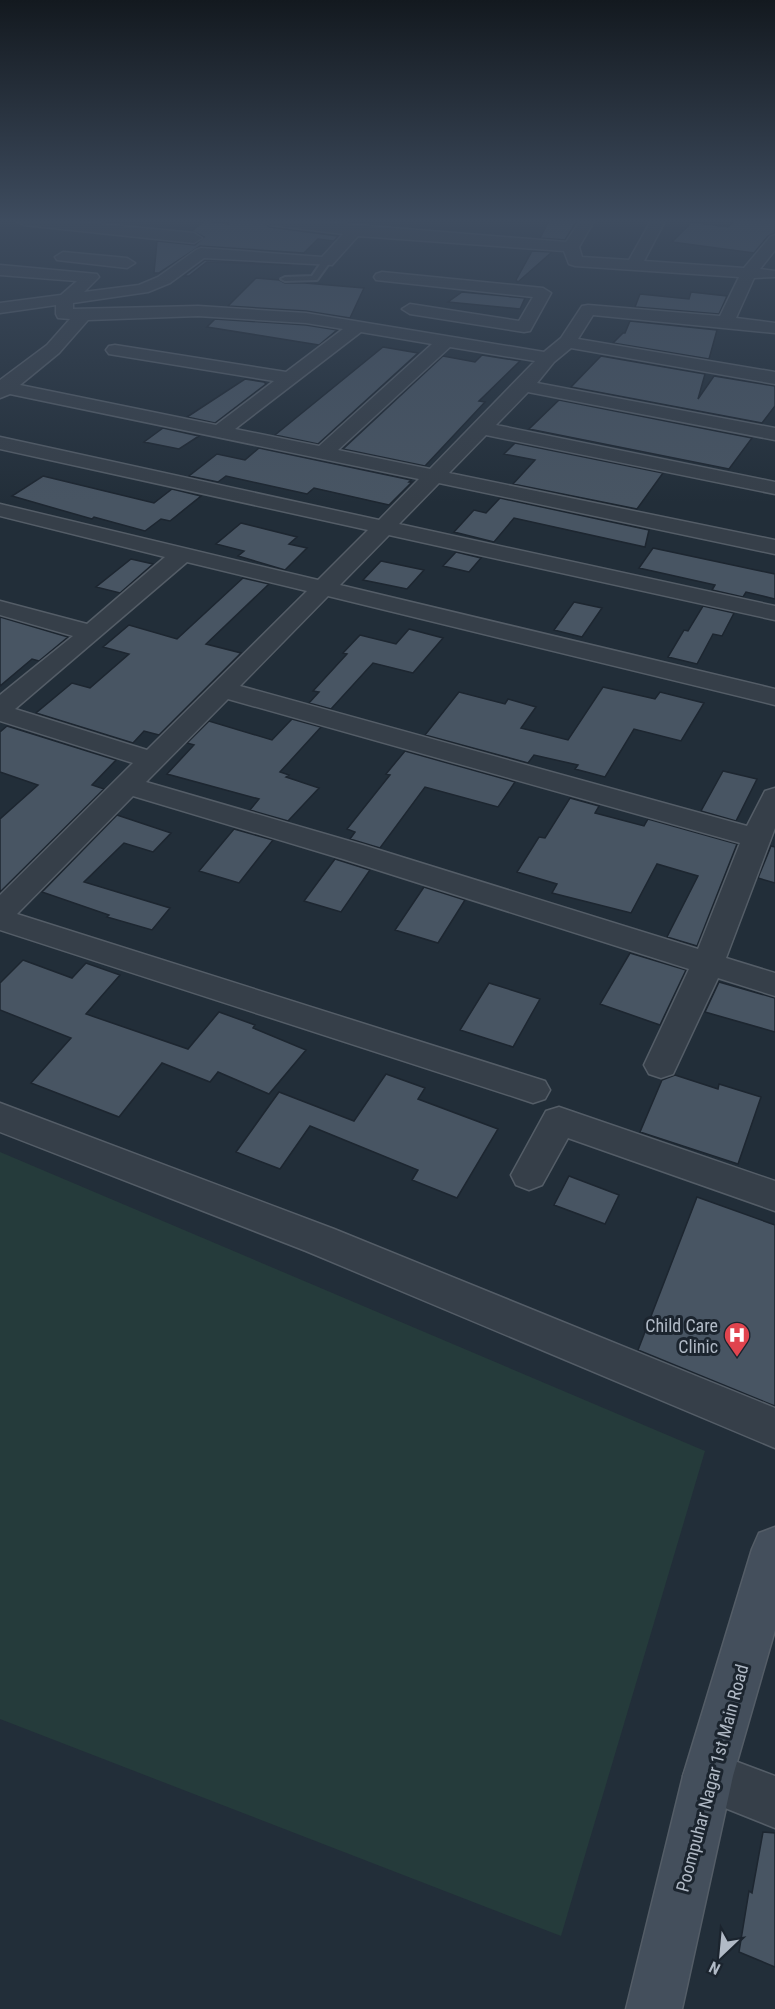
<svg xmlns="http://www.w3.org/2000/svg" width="775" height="2009" font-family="'Roboto Condensed',sans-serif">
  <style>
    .green { fill: #253b3b }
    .building { fill: #485563; stroke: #1d2630; stroke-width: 1.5 }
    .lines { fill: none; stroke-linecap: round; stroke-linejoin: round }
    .service-casing { stroke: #545d67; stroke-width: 4 }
    .minor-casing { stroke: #545d67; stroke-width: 3 }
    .secondary-casing { stroke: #545d67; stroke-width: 3 }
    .service { fill: #363f49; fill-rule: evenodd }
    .minor { fill: #363f49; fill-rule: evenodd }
    .secondary { fill: #444f5c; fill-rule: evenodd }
    .labels { text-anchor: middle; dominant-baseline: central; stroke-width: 6; stroke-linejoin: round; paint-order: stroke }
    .near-poi-label { font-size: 18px; fill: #b1bac6; stroke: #1b242e; text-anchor: end }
    .near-street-label { font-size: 18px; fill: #b1bac6; stroke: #1b242e }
  </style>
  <rect width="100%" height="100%" fill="#222e39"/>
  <path class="green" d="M0,1152L705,1451L561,1936L0,1719Z"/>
  <path class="building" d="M204,221L229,224V221H261L270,227L338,236L334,241L318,239L304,253L200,246L159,273H154L157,241L195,245L204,237L192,231Z
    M549,221H577L565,240L540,238Z
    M735,221H775V233L768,236L754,253L672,242L692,222L728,227Z
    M532,251L552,252L518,282L516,280Z
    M205,260L292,265L207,262L189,276H184Z
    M256,278L279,280L285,283H305L364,288L350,318L306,311L228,306Z
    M462,292L525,298L520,309L448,302Z
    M691,292L727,296L719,314L635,307L640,294L689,299Z
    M215,319L306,325L337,330L319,345L207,327Z
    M630,321L717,330L709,359L613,343L623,333H625Z
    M383,347L418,353L318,444L275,435Z
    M482,355L520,361L479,401L485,402L425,466L343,449L443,356L475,362Z
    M601,356L705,374L698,399L714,376L775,386V406L762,423L571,387Z
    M245,379L264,382L266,384L215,423L187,417Z
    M559,400L752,438L729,469L529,429Z
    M163,428L199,436L179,449L144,442Z
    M515,443L663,473L637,509L513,484L535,460L504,454Z
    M259,448L411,480L409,482H412L389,505L314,488L307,494L226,476L218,482L189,476L217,454L245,460Z
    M43,476L154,503L172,489L201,496L170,521L161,519L145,531L94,517L92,519L12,496Z
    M500,498L649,530L645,547L514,518L494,542L454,532L474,510L486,513Z
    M241,523L297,537L289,544L307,548L285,570L238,556L244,551L216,544Z
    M653,548L775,574V599L746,592L743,597L712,590L715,585L639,568Z
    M456,552L481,558L469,572L443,566Z
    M131,559L153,564L120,593L96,587Z
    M381,561L424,570L407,589L363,580Z
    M243,578L269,584L206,644L241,653L159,735L144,731L133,743L36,713L72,683L90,688L129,654L103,647L129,625L177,639Z
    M574,602L602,608L582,637L554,630Z
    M703,606L734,613L722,636L713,634L697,664L668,657L684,630L688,631Z
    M0,617L68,637L39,661L32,659L0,686Z
    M409,629L443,638L413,673L373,663L331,709L309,703L319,692L313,691L347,654L343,653L360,635L396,644Z
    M603,687L655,699L660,692L704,703L681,741L634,729L605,777L575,769L578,765L534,755L528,763L425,735L459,692L505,704L508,699L536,707L521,728L568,740Z
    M292,719L321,727L280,772L289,775L286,777L319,788L288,821L250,810L259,799L167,774L194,745L187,743L209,721L272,740Z
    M7,726L116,760L92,785L104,789L0,892V819L38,785L0,772V732Z
    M405,751L515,782L498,807L425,787L380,848L350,839L355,832L347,829L390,775L386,774Z
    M723,771L757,779L736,821L701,811Z
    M570,798L599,806L595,813L644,826L648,819L737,844L697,946L667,937L698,876L657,864L631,913L552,893L557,884L517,872L539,837L545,838Z
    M117,815L171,833L153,852L124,843L84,882L170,908L152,930L107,917L109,915L42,892Z
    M234,829L273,840L239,883L199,871Z
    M771,846L775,847V883L758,878Z
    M335,859L370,870L341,912L304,901Z
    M424,887L465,900L438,943L395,930Z
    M630,953L686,970L660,1025L600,1004Z
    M23,960L72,978L86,963L120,975L86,1014L188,1049L219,1012L255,1025L253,1028L306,1050L269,1094L218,1072L210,1082L162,1063L119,1117L31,1083L71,1038L0,1010V983Z
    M719,982L775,998V1032L705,1012Z
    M489,983L540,999L513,1047L460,1030Z
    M386,1074L425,1088L418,1099L498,1129L457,1198L412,1180L418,1170L310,1126L280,1169L236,1152L279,1092L354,1121Z
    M675,1075L718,1089L719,1084L761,1097L738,1164L640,1132L662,1080Z
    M569,1176L619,1195L605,1224L554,1205Z
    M697,1197L775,1225V1406L638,1350Z
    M763,1832L775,1833V1967L739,1952L749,1891L752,1893Z"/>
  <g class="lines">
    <g class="service-casing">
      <path id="service" d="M323,260L330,262L317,280L285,281L281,279L285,277L312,276Z"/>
    </g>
    <g class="minor-casing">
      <path id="minor" d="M17,221H69L194,233L202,238L194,243L24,225Z
        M263,221H307L566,242L580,221H594L579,247L582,257L629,260L651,221H665L644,261L744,268L770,237L775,235V250L760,269L775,271V277L754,278L736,318L775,323V333L593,315L578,339L775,372V384L571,348L554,362L537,383L775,428V440L528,392L496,425L775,482V494L486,435L449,473L775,540V554L439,483L399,524L775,606V620L389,535L340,585L775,689V705L328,596L240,686L747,826L765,791L775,788V828L726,958L775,973V996L718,978L673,1074L661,1078L649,1074L644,1065L689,969L343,859L133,796L17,914L545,1081L550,1090L545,1099L533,1103L521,1099L0,930V895L133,763L0,721V695L73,636L0,615V601L87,624L165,557L0,516V504L318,580L368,530L0,449V437L379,520L419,479L10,394L0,398V380L47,345L70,319L58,318L56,314V305L0,313V303L61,295L77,281L0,275V265L97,274L99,277L84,292L139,285L158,277L196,250L201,248L322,257L343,234L270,225ZM358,236L564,251L569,264L575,266L739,277L720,316L588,305L582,306L561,338L544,352L306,313L198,306L73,309V303L148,292L170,283L204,258L332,265ZM198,316L306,323L343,329L286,372L115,345L109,346L106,350L109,354L115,355L274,381L216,425L20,385L59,353L88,320ZM361,332L432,344L319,446L235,429ZM450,347L535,361L430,469L338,450ZM187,562L307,591L147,750L15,709ZM228,699L740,843L698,949L363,845L146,782Z
        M63,252L127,258L135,263L127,268L57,260L55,257Z
        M382,272L543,288L551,293L530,331L524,332L410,314L402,309L410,304L519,321L533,297L376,280L374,277L376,274Z
        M0,1103L334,1229L775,1408V1448L306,1251L0,1132Z
        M559,1107L775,1181V1211L568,1138L542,1185L529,1190L516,1185L511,1175L546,1111Z
        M708,1751L775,1776V1828L690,1794L683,1776L690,1758Z"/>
    </g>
    <g class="secondary-casing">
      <path id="secondary" d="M775,1527V1630L733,1776L682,2009H626L683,1776L752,1549L759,1533Z"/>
    </g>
    <use href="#service" class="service"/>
    <use href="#minor" class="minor"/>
    <use href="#secondary" class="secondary"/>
  </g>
  <linearGradient id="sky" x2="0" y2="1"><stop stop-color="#13191f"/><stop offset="0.44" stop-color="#3e4c5f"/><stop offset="1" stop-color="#3e4c5f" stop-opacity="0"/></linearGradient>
  <rect width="775" height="502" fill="url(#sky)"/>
  <defs>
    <g id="hospital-pin" transform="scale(1.35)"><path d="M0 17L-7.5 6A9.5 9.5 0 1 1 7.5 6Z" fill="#e0444e" stroke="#1b242e"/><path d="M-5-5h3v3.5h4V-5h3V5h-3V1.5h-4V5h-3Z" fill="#fff"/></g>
  </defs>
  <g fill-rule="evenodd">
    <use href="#hospital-pin" x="737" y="1335"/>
  </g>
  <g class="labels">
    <g class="near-poi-label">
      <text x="718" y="1325">Child Care<tspan x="718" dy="21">Clinic</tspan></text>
    </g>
    <g class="near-street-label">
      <text transform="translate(712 1778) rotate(-75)">Poompuhar Nagar 1st Main Road</text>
    </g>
  </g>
  <g transform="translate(721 1955) rotate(206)" stroke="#1b242e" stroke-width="4.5" paint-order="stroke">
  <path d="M0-4.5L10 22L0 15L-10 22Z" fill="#b1bac6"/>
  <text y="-9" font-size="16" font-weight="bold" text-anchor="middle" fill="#b1bac6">N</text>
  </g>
</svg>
